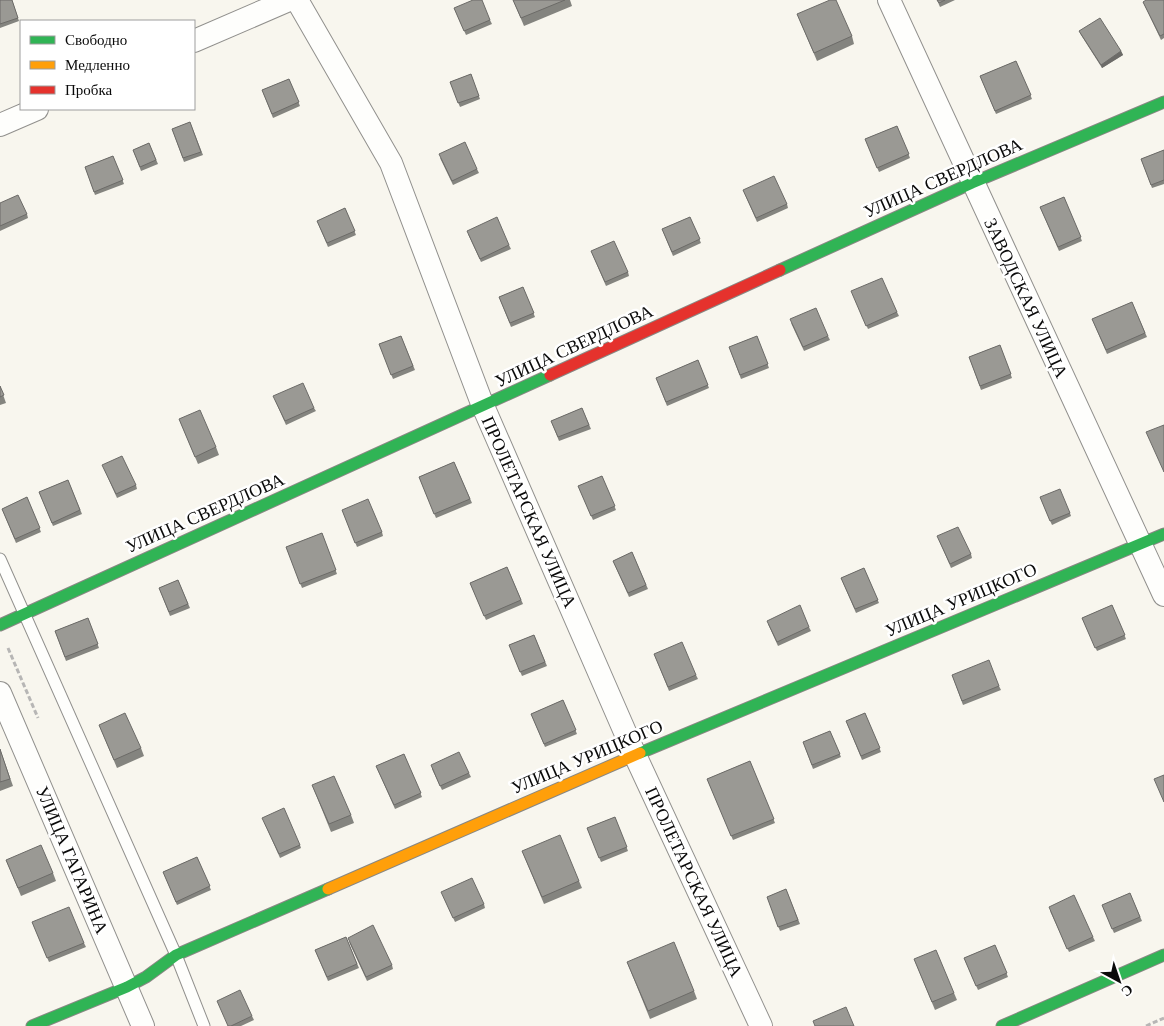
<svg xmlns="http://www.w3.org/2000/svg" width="1164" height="1026" font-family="'Times New Roman',serif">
<rect width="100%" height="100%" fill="#f8f6ee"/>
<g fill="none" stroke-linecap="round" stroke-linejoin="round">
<defs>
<path id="lane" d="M0,559l176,396 28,71"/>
<g id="street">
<path d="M297,0l94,163 92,243 152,349 126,271"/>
<path d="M889,0l275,595"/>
<path d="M194,41l95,-41"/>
<path d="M0,125l37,-16"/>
<path d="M0,693l143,333"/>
</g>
<g id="fast">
<path d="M780,270l192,-87 192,-81"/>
<path d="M0,625l550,-250"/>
<path d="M640,753l524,-219"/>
<path d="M32,1026l95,-39 19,-10 30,-22 152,-66"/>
<path d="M1002,1026l162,-71"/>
</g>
<path id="slow" d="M328,889l312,-136"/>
<path id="jam" d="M550,375l230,-105"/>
</defs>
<use href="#lane" stroke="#91908d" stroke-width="13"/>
<use href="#street" stroke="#91908d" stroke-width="24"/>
<use href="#fast" stroke="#888783" stroke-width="13"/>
<use href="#slow" stroke="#888783" stroke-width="13"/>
<use href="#jam" stroke="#888783" stroke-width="13"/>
<g stroke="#b7b6b5" stroke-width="3" stroke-dasharray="5 2.5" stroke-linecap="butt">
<path d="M8,648l30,70"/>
<path d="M1146,1026l18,-8"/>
</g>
<use href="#lane" stroke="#fefefc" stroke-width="11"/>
<use href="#street" stroke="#fefefc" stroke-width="22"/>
<use href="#fast" stroke="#30b455" stroke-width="11"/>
<use href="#slow" stroke="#ff9f0a" stroke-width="11"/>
<use href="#jam" stroke="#e5322d" stroke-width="11"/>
</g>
<g fill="#84847f">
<path d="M0,0h12l7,21 -19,7z"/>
<path d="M513,0h57l2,6 -48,20z"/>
<path d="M937,0h18l-15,7z"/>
<path d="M1164,0v38l-3,2 -18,-38z"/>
<path d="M454,8l36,12 2,4 -26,11z"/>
<path d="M797,14l55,22 2,8 -37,17z"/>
<path d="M1079,31l42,20 2,4 -21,13 -21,-33z"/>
<path d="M1016,61l16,38 -36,15 -16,-38z"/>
<path d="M471,74l9,25 -20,8 -10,-25z"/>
<path d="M289,79l11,27 -27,12 -11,-28z"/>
<path d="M190,122l13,33 -19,7 -12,-33z"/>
<path d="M897,126l13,32 -31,14 -14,-33z"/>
<path d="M149,143l9,21 -17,7 -8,-21z"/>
<path d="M1164,150v34l-12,4 -11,-29z"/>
<path d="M113,156l11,28 -29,11 -10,-28z"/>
<path d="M440,158l37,11 2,4 -26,12z"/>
<path d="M743,190l44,14 1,4 -31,14z"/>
<path d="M1064,197l18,44 -23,10 -19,-44z"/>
<path d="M0,203l27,11 1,4 -28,13z"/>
<path d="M345,208l11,27 -28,12 -11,-26z"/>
<path d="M690,217l11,26 -28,13 -11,-27z"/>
<path d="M468,234l41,11 2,4 -30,13z"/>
<path d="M591,251l37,21 1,4 -23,10z"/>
<path d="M523,287l12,30 -24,10 -12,-30z"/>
<path d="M853,295l44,17 2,4 -31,13z"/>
<path d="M1132,302l15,35 -40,17 -15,-35z"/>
<path d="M791,323l37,13 2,4 -26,11z"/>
<path d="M401,336l14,34 -22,9 -14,-35z"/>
<path d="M757,336l12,32 -28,11 -12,-32z"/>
<path d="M1000,345l12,33 -31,12 -12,-33z"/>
<path d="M698,360l11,28 -42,18 -11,-28z"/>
<path d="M0,386l6,17 -6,2z"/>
<path d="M275,400l39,8 2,3 -30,14z"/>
<path d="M582,408l9,21 -32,12 -8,-20z"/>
<path d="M179,419l37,28 3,8 -21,9z"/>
<path d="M454,462l18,41 -36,15 -17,-41z"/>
<path d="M104,469l32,16 1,4 -20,9z"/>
<path d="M602,476l14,34 -23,10 -15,-34z"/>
<path d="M68,480l14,34 -29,12 -14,-34z"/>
<path d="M27,497l14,35 -25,11 -14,-34z"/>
<path d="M1040,497l30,16 1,3 -19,9z"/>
<path d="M342,510l40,22 1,4 -26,11z"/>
<path d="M322,533l15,41 -35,14 -16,-41z"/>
<path d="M939,540l32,14 1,4 -21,10z"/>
<path d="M632,552l16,37 -19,8 -16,-36z"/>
<path d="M507,567l16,37 -37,16 -16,-37z"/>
<path d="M864,568l15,35 -23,10 -15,-35z"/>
<path d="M178,580l12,28 -20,8 -11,-28z"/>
<path d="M1112,605l14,34 -29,12 -15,-33z"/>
<path d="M88,618l11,30 -33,13 -11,-30z"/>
<path d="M768,624l41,3 2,4 -33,15z"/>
<path d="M534,635l13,31 -25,10 -13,-31z"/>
<path d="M654,654l42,21 2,4 -29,12z"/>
<path d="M952,675l47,11 2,4 -38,15z"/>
<path d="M563,700l14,34 -32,13 -14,-33z"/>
<path d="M865,713l16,39 -19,8 -16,-39z"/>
<path d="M99,725l42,23 3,8 -27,12z"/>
<path d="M830,731l11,26 -28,12 -10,-27z"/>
<path d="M0,749l13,37 -13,5z"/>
<path d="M404,754l18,43 -27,12 -19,-43z"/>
<path d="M750,761l25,62 -42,17 -26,-61z"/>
<path d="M432,769l37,4 2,4 -29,13z"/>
<path d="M312,785l39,30 3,8 -23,9z"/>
<path d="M615,817l13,34 -27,11 -14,-34z"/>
<path d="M264,822l36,23 1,3 -21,10z"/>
<path d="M522,851l57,30 3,7 -38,16z"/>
<path d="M197,857l14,33 -34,15 -14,-33z"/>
<path d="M6,860l47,13 3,8 -35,15z"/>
<path d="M786,889l14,35 -20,7 -13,-34z"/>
<path d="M1130,893l12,28 -28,12 -12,-28z"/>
<path d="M443,896l41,8 1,4 -30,14z"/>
<path d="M1050,911l43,26 2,4 -26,11z"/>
<path d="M32,922l52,21 2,4 -37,15z"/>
<path d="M346,937l13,31 -31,13 -13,-31z"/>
<path d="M349,942l43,23 1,4 -26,12z"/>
<path d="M995,945l13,32 -30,13 -14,-32z"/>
<path d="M914,959l40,34 3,7 -22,10z"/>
<path d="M627,962l67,29 3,8 -47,20z"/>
<path d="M252,1016l2,4 -13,6h-14z"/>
</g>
<path fill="#6c6b68" d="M1121,51l2,4 -21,13 -1,-3z"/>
<g fill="#9a9994" stroke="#6c6b68">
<path d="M0,0h12l6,18 -18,6z"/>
<path d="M473,0h9l8,20 -26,11 -10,-23z"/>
<path d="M513,0h52l-44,18z"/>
<path d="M830,0h6l16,36 -38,17 -17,-39z"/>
<path d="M937,0h8l-6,3z"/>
<path d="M1146,0h18v34l-4,2 -17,-34z"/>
<path d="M1100,18l21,33 -20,14 -22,-34z"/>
<path d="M1016,61l15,34 -36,16 -15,-35z"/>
<path d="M471,74l8,22 -21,7 -8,-21z"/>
<path d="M289,79l10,23 -27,12 -10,-24z"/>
<path d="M190,122l11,30 -18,6 -11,-29z"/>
<path d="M897,126l12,28 -32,14 -12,-29z"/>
<path d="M465,142l12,27 -25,12 -13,-27z"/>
<path d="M149,143l7,17 -16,7 -7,-17z"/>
<path d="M1164,150v30l-13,5 -10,-26z"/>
<path d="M113,156l10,24 -29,12 -9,-25z"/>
<path d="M774,176l13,28 -31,14 -13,-28z"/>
<path d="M18,195l9,19 -27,12v-23z"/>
<path d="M1064,197l17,40 -23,10 -18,-40z"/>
<path d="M345,208l10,23 -28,12 -10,-22z"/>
<path d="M497,217l12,28 -29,14 -13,-28z"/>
<path d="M690,217l10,22 -28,13 -10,-23z"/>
<path d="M614,241l14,31 -23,10 -14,-31z"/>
<path d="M882,278l15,34 -31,14 -15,-35z"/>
<path d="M523,287l11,26 -24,10 -11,-26z"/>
<path d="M1132,302l13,31 -39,17 -14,-31z"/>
<path d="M816,308l12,28 -25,11 -13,-28z"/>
<path d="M401,336l12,30 -22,9 -12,-31z"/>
<path d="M757,336l11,28 -28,11 -11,-28z"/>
<path d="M1000,345l11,29 -31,12 -11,-29z"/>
<path d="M698,360l10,25 -42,17 -10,-24z"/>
<path d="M303,383l11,25 -29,13 -12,-25z"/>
<path d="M0,386l4,9 -4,2z"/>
<path d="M582,408l7,17 -31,12 -7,-16z"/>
<path d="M200,410l16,37 -21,10 -16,-38z"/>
<path d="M1164,425v47l-18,-40z"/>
<path d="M122,456l14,29 -20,9 -14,-29z"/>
<path d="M454,462l16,37 -36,15 -15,-37z"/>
<path d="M602,476l13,30 -24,10 -13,-30z"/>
<path d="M68,480l12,30 -28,13 -13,-31z"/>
<path d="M1060,489l10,24 -20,8 -10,-24z"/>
<path d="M27,497l13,31 -25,11 -13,-30z"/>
<path d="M368,499l14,33 -27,11 -13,-33z"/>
<path d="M958,527l13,27 -21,10 -13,-28z"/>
<path d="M322,533l14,37 -36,14 -14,-37z"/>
<path d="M632,552l14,33 -18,8 -15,-32z"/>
<path d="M507,567l14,33 -37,16 -14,-33z"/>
<path d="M864,568l14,32 -23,9 -14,-31z"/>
<path d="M178,580l10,24 -19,8 -10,-24z"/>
<path d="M800,605l9,22 -32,15 -10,-21z"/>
<path d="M1112,605l13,30 -30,13 -13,-30z"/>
<path d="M88,618l10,26 -33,13 -10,-26z"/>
<path d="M534,635l11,27 -25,10 -11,-27z"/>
<path d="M682,642l14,33 -28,12 -14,-33z"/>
<path d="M989,660l10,26 -37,15 -10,-26z"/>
<path d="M563,700l13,30 -32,14 -13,-30z"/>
<path d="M125,713l16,35 -27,12 -15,-35z"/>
<path d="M865,713l15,35 -19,8 -15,-35z"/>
<path d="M830,731l10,23 -28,11 -9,-23z"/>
<path d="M0,749l10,30 -10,3z"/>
<path d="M459,752l10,21 -29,13 -9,-21z"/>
<path d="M404,754l17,39 -27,12 -18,-39z"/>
<path d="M750,761l24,58 -43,17 -24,-57z"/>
<path d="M1164,775v27l-10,-23z"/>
<path d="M334,776l17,39 -22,9 -17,-39z"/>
<path d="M284,808l16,37 -21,9 -17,-36z"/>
<path d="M615,817l12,30 -28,11 -12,-30z"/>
<path d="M560,835l19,46 -37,16 -20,-46z"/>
<path d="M41,845l12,28 -35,15 -12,-28z"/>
<path d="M197,857l13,29 -34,16 -13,-30z"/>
<path d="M472,878l12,26 -31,14 -12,-26z"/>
<path d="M786,889l12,31 -20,7 -11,-30z"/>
<path d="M1130,893l10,24 -28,12 -10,-24z"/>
<path d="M1074,895l19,42 -26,12 -18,-42z"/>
<path d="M69,907l15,36 -37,15 -15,-36z"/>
<path d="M373,925l19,40 -26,12 -18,-39z"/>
<path d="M346,937l11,27 -30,13 -12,-27z"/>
<path d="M674,942l20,49 -46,20 -21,-49z"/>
<path d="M995,945l12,28 -31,13 -12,-28z"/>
<path d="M936,950l18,43 -22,9 -18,-43z"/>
<path d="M240,990l12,26 -21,10h-3l-11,-25z"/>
<path d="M846,1007l8,19h-39l-2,-5z"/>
</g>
<g text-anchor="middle" stroke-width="5" stroke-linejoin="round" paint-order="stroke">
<g font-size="18" fill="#0a0a0a" stroke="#fff">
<text transform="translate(943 178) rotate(-24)" y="6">УЛИЦА СВЕРДЛОВА</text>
<text transform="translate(1026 298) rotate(65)" y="6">ЗАВОДСКАЯ УЛИЦА</text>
<text transform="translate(574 346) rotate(-25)" y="6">УЛИЦА СВЕРДЛОВА</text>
<text transform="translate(529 512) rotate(66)" y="6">ПРОЛЕТАРСКАЯ УЛИЦА</text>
<text transform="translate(205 513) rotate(-24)" y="6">УЛИЦА СВЕРДЛОВА</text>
<text transform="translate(961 600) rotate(-23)" y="6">УЛИЦА УРИЦКОГО</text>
<text transform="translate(587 757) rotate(-23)" y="6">УЛИЦА УРИЦКОГО</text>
<text transform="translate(72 860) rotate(67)" y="6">УЛИЦА ГАГАРИНА</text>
<text transform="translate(694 882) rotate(65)" y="6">ПРОЛЕТАРСКАЯ УЛИЦА</text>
</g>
</g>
<rect x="20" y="20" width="175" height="90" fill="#ffffff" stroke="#9d9d9d"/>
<rect x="30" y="36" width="25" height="8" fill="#30b455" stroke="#9d9d9d"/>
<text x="65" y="45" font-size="15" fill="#0a0a0a">Свободно</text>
<rect x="30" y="61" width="25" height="8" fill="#ff9f0a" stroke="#9d9d9d"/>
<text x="65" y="70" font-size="15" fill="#0a0a0a">Медленно</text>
<rect x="30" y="86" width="25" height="8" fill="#e5322d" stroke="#9d9d9d"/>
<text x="65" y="95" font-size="15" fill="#0a0a0a">Пробка</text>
<g transform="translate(1119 981) rotate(140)" stroke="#ffffff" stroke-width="4" paint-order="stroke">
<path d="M0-4L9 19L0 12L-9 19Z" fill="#0a0a0a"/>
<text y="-8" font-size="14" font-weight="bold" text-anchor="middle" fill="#0a0a0a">С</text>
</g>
</svg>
